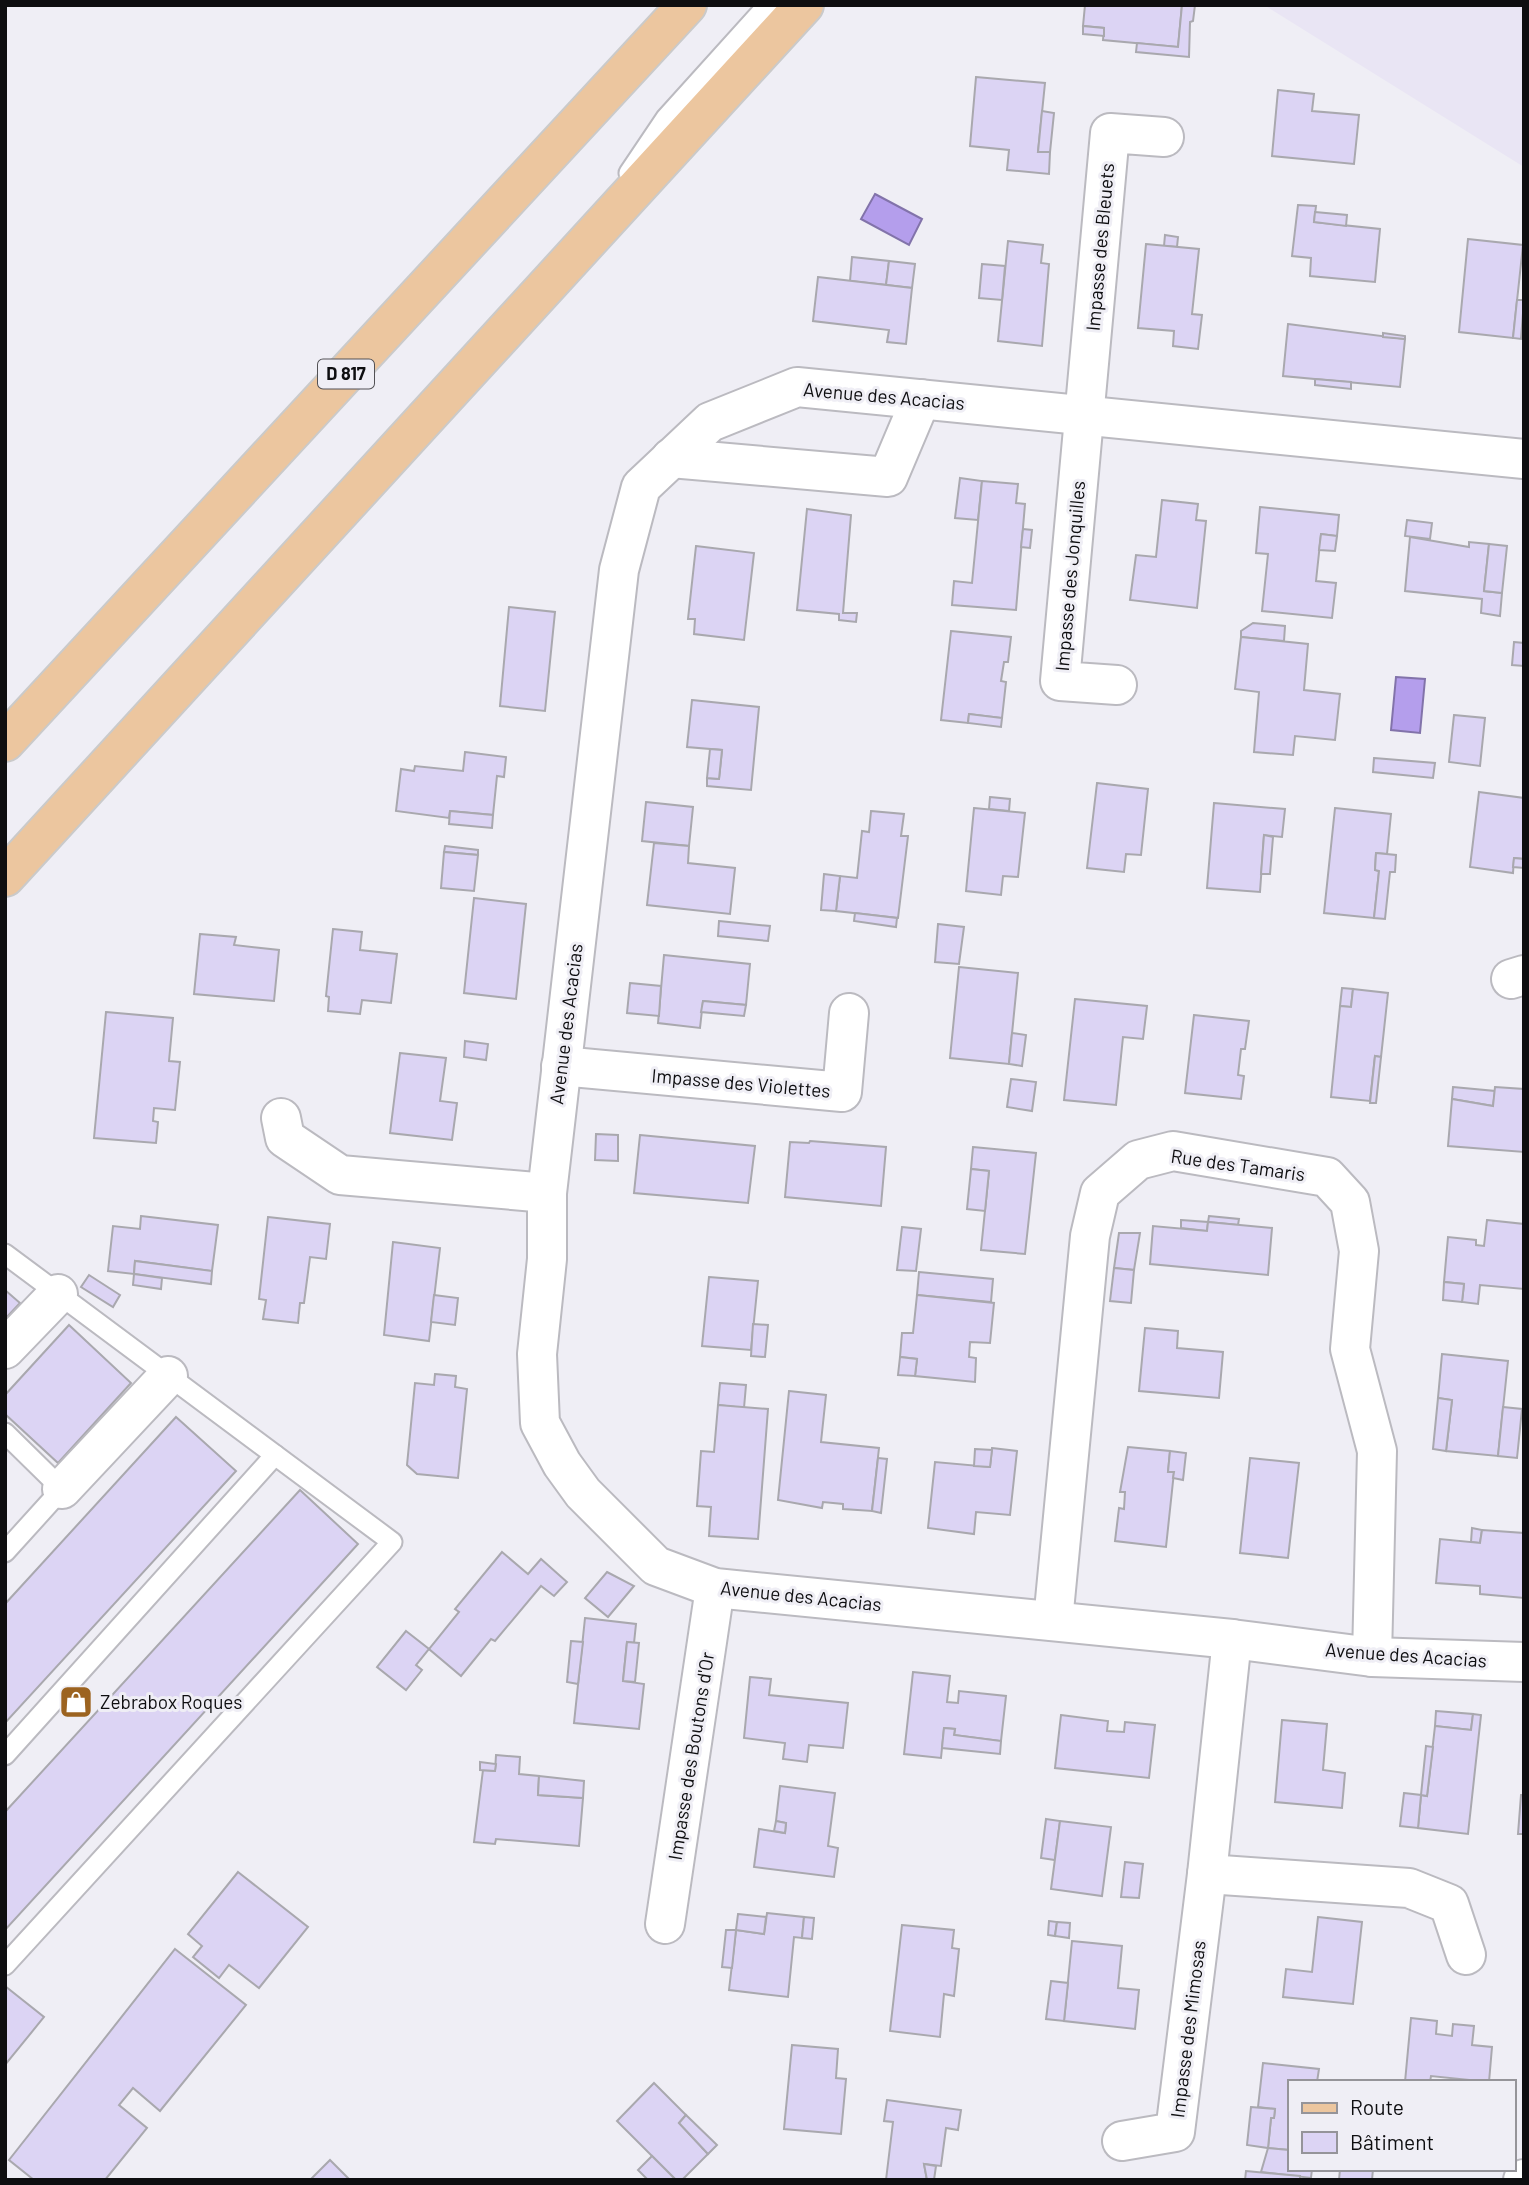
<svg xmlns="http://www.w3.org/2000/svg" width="1529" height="2185" font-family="Barlow,sans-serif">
<rect width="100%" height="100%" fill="#efeef5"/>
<path fill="#e9e5f4" d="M1264,5h260v162z"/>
<g fill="#b49eec" stroke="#8273aa" stroke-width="2">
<path d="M875,194l47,25 -13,26 -48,-26z"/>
<path d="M1396,677l29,2 -5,54 -29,-3z"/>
</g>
<g fill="#dcd4f4" stroke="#a9a8ae" stroke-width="2">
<path d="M1085,5h97l-4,42 -75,-7 1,-12 -21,-2z"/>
<path d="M1182,5h13l-2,16 -3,1 -1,35 -53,-5 1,-9 41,4z"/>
<path d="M1083,26l21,2v8l-21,-2z"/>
<path d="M976,77l69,6 -7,69h12l-1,22 -42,-4 2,-20 -39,-4z"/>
<path d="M1278,90l36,4 -2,17 47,4 -5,49 -82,-8z"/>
<path d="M1042,111l12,2 -4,39h-12z"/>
<path d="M1298,205l18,1 -2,16 66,7 -5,53 -65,-6 1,-18 -19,-2z"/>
<path d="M1315,212l32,3 -1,11 -32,-4z"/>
<path d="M1165,235l13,2 -1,10 -13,-1z"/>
<path d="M1468,239l55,6 -10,93 -54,-6z"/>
<path d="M1008,241l35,4 -2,18 8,1 -7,82 -44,-5z"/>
<path d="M1146,244l53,5 -7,65 10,1 -4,34 -25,-3 1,-15 -36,-3z"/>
<path d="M852,257l37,4 -3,24 -36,-4z"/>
<path d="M889,261l26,3 -3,24 -26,-3z"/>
<path d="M982,264l23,2 -3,34 -23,-2z"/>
<path d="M818,277l94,11 -6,56 -19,-2 2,-12 -76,-9z"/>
<path d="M1517,300h7l-3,39 -8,-1z"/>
<path d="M1288,324l117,15 -5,48 -117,-11z"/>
<path d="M1383,333l22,3v3l-22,-2z"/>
<path d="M1315,379l36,3v7l-36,-4z"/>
<path d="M960,478l22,3 -4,39 -23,-2z"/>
<path d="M982,481l36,3 -2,19 9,1 -9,106 -64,-5 2,-24 18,2z"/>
<path d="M1162,500l36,4 -2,16 10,1 -9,87 -67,-8 6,-45 20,2z"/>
<path d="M1260,507l79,8 -2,21 -16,-2 -5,47 20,2 -4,35 -70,-7 6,-57 -12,-1z"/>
<path d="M807,509l44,6 -8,98h14l-1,9 -17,-2v-6l-42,-4z"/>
<path d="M1407,520l25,3 -2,16 -25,-3z"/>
<path d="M1023,529l9,1 -2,18 -9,-1z"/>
<path d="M1321,534l16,2 -2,15 -16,-1z"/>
<path d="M1410,537l59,10v-5l20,2 -5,47 18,2 -2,23 -19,-3 1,-14 -77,-8z"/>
<path d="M1489,544l18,2 -5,47 -18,-2z"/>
<path d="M696,546l58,7 -10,87 -50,-6 1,-15h-7z"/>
<path d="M509,607l46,5 -10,99 -45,-5z"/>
<path d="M1253,623l32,3 -1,15 -43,-4v-6z"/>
<path d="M951,631l60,6 -3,25h-4l-3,19 5,1 -4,36 -33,-4 -1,9 -27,-3z"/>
<path d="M1241,637l67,7 -4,46 36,4 -5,46 -40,-4 -2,19 -39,-3 5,-60 -24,-3z"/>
<path d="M1514,642l10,1v23l-12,-1z"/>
<path d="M692,700l67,7 -8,83 -44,-4v-8l12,1 3,-29 -35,-3z"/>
<path d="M969,714l33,4 -1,9 -33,-4z"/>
<path d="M1454,715l31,3 -5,48 -31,-4z"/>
<path d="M710,749l12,1 -3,29 -12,-1z"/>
<path d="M465,752l41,5 -2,20 -7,-1 -4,39 -43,-4 -1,7 -53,-7 5,-42 13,2 1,-5 48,5z"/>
<path d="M1374,758l61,5 -2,15 -60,-6z"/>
<path d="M1097,783l51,6 -7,66 -15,-1 -2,18 -37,-4z"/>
<path d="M1479,792l45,6v61l-10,-1 -1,15 -43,-6z"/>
<path d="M990,797l20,2 -1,12 -20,-2z"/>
<path d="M646,802l47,5 -4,39 -47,-5z"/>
<path d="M1214,803l71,6 -3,28 -18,-2 -4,57 -53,-4z"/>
<path d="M974,808l51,5 -7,64 -15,-1 -2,19 -35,-4z"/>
<path d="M1335,808l56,6 -4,40 -11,-1 -1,17 4,1 -5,47 -50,-5z"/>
<path d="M450,811l43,4 -1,13 -43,-4z"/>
<path d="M871,811l33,3 -3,22h7l-10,82 -62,-7 4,-35 17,2 5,-47 7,1z"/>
<path d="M1264,835l9,2 -3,37h-9z"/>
<path d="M654,843l35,3 -1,17 47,5 -5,46 -83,-9z"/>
<path d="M445,846l33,4v5l-34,-3z"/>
<path d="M444,852l34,3 -4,36 -33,-3z"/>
<path d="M1376,853l20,2 -1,17h-5l-5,47 -11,-1 5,-47 -4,-1z"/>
<path d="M1514,858l10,1v9l-11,-1z"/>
<path d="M824,874l16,2 -4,35 -15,-1z"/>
<path d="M474,898l52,6 -10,95 -52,-6z"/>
<path d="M855,913l42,5 -1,9 -42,-6z"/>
<path d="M719,921l51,5 -2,15 -50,-5z"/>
<path d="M938,924l26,3 -5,37 -24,-2z"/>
<path d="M333,929l29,3 -2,18 37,4 -6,49 -29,-3 -2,14 -32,-3 1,-14 -3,-1z"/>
<path d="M200,934l36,3 -2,8 45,5 -5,51 -80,-7z"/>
<path d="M664,955l86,9 -4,41 -43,-4 -3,27 -42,-5z"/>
<path d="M959,967l59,6 -9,91 -59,-6z"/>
<path d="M630,983l31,3 -2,30 -32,-3z"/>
<path d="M1342,988l11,1 -2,18 -11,-1z"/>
<path d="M1353,989l35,4 -7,64 -6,-1 -5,45 -39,-4 9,-91 11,1z"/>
<path d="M1075,999l72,7 -4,33 -20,-2 -7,68 -52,-5z"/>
<path d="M703,1001l43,4 -2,11 -43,-4z"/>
<path d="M106,1012l67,6 -4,43 11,1 -5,48 -21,-2 -1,13 5,1 -2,21 -62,-5z"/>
<path d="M1194,1015l55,6 -4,28h-4l-3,26 6,1 -3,23 -56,-6z"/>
<path d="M1012,1033l14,2 -4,31 -13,-2z"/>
<path d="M465,1041l23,3 -2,16 -22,-3z"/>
<path d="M400,1053l46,5 -6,43 17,2 -5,37 -62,-7z"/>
<path d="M1375,1056l6,1 -5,46h-6z"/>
<path d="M1011,1079l25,3 -4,29 -25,-4z"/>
<path d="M1453,1087l42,4 -2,15 -41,-7z"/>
<path d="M1495,1087l29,2v63l-76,-6 4,-47 41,7z"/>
<path d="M596,1134l22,1v26l-23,-1z"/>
<path d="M640,1135l115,11 -7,57 -114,-10z"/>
<path d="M810,1141l76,6 -5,59 -96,-9 5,-55 19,1z"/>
<path d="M973,1147l63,6 -11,101 -44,-4 8,-79 -18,-2z"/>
<path d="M971,1169l18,2 -4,40 -18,-2z"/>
<path d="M141,1216l77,9 -6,46 -77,-10 -1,13 -26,-3 5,-45 27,3z"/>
<path d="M1209,1216l30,3 -1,6 -30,-3z"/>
<path d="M268,1217l62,7 -4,35 -16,-2 -6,46h-4l-2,20 -35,-4 3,-19 -7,-1z"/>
<path d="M1181,1220l27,2 -1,9 -26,-3z"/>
<path d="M1487,1220l37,4v65l-44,-4 -2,19 -16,-2 2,-18 -20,-2 4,-45 28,3v5l8,1z"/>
<path d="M1208,1222l64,6 -4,47 -118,-11 3,-38 54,5z"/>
<path d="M902,1227l19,2 -5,42 -19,-1z"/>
<path d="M1119,1233h21l-6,37 -20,-2z"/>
<path d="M393,1242l47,6 -11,93 -45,-6z"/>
<path d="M135,1261l77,10 -1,13 -77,-10z"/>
<path d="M1114,1268l20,2 -3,33 -21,-2z"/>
<path d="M919,1272l74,7 -2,23 -74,-7z"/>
<path d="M134,1274l28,4 -1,11 -28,-4z"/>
<path d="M89,1275l31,20 -7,12 -32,-20z"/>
<path d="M709,1277l49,4 -7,69 -49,-4z"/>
<path d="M1444,1282l20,2 -2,18 -19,-2z"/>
<path d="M5,1290l15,13 -15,16z"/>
<path d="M434,1295l24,3 -3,27 -24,-3z"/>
<path d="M917,1295l77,8 -4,40 -20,-1 -1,15 7,1 -1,24 -60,-6 2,-17 -17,-2 2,-24h11z"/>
<path d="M753,1324l15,1 -3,32 -14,-1z"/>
<path d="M69,1325l62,58 -73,80 -53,-49v-19z"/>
<path d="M1145,1328l33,3 -1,17 46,4 -4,46 -80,-7z"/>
<path d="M1442,1354l66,7 -10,95 -52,-5 6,-51 -14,-2z"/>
<path d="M900,1357l17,2 -2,17 -17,-1z"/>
<path d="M435,1374l21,2 -1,11 12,2 -9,89 -41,-4 -10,-9 8,-82 19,2z"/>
<path d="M720,1383l26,2 -2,23 -26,-3z"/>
<path d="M789,1391l37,4 -5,47 58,6 -7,63 -29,-2v-5l-20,-2 -1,6 -44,-8z"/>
<path d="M1438,1398l14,2 -6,51 -13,-2z"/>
<path d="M718,1405l50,4 -10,130 -49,-3 2,-29 -14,-1 4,-55 13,1z"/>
<path d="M1503,1407l19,2 -5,49 -19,-2z"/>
<path d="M176,1417l60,54 -231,252v-119z"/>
<path d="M1128,1447l42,4 -2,21h6l-8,75 -51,-6 4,-33 5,1 1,-17h-5z"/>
<path d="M992,1448l25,3 -7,64 -34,-3 -2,22 -46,-6 7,-66 55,5z"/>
<path d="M975,1449l17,1 -2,17 -16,-1z"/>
<path d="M1170,1451l16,2 -3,27 -10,-2 1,-6h-6z"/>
<path d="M878,1458l9,1 -6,54 -9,-2z"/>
<path d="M1250,1458l49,5 -11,95 -48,-5z"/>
<path d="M300,1490l58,54 -353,386v-118z"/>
<path d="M1472,1528l10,2 -2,13 -9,-1z"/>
<path d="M1482,1530l42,3v65l-44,-4v-8l-44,-3 4,-44 40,4z"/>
<path d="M502,1552l26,22 13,-15 26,23 -13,14 -13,-10 -46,55 -4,-2 -30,37 -32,-27 30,-37 -4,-3z"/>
<path d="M607,1572l27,14 -26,31 -23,-19z"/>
<path d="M585,1618l51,6 -2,19 -7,-1 -4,39 21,3 -5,45 -65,-6z"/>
<path d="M406,1631l23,18 -13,16 6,5 -16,20 -29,-23z"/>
<path d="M571,1641l12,1 -5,42 -11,-2z"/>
<path d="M627,1642l12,1 -4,39 -12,-1z"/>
<path d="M913,1672l37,4 -3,26 11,1 1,-12 47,5 -5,45 -47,-6 1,-6 -11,-1 -3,30 -37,-4z"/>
<path d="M750,1677l21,2 -2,16 79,8 -5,45 -34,-3 -2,17 -24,-3 2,-16 -41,-5z"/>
<path d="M1436,1711l37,3 -2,16 -36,-4z"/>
<path d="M1473,1714l8,1 -13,119 -50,-6 3,-33 6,1 8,-70 36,4z"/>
<path d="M1061,1715l47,6 -1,10 17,1 1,-10 30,3 -6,53 -94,-10z"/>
<path d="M1282,1720l45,4 -4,46 22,3 -3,35 -67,-6z"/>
<path d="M944,1728l11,1 -1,6 47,6 -1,13 -58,-6z"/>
<path d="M1426,1746l7,1 -6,49 -6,-1z"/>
<path d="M496,1755l24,2 -1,17 20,2 -1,19 45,3 -4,48 -83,-7 -1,5 -21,-2 9,-72 12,1z"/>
<path d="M480,1762l16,2 -1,7 -15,-1z"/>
<path d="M539,1776l45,5 -1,17 -45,-3z"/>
<path d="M780,1786l55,7 -7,53 10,2 -4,29 -80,-10 5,-38 26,4 1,-10 -10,-2z"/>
<path d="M1404,1793l17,2 -3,33 -18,-2z"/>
<path d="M1521,1795h3v39h-6z"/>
<path d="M1046,1819l14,2 -5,39 -14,-2z"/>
<path d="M776,1821l10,2 -1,10 -11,-2z"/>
<path d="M1060,1821l51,6 -9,69 -51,-7z"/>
<path d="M1125,1862l18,2 -4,34 -18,-1z"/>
<path d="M238,1872l70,55 -49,61 -30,-23 -10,13 -26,-21 9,-11 -14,-12z"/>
<path d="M767,1913l37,4 -2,21 -8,-1 -6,60 -59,-7 7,-60 28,4z"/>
<path d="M738,1914l28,3 -2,17 -28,-4z"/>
<path d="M804,1917l10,1 -2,21 -10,-1z"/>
<path d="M1318,1917l44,5 -9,82 -70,-7 3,-28 26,3z"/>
<path d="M1049,1921l8,1 -2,14 -7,-1z"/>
<path d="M1057,1922l13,1 -1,15 -14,-2z"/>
<path d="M902,1925l52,5 -2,18 7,1 -5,47 -10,-2 -4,43 -50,-6z"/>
<path d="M726,1930h10l-4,38 -10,-1z"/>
<path d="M1072,1941l50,5 -4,42 21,2 -4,39 -71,-8z"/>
<path d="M175,1949l71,56 -86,106 -27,-23 -14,17 28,23 -42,52h-71l-25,-20z"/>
<path d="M1051,1981l17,2 -4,38 -18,-2z"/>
<path d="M5,1986l39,31 -39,48z"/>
<path d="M1411,2018l26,3 -1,13 16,2 1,-12 21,2 -2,19 20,2 -3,35 -58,-6 -1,6h-25z"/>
<path d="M792,2045l46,4 -2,29 10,1 -5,55 -57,-5z"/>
<path d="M1263,2063l56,6 -2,13h-28v68l-21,-2 3,-30h3l1,-9 -17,-2z"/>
<path d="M654,2083l32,32 -7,8 29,31 -26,26h-6l-59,-59z"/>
<path d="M887,2100l74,10 -3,20 -12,-2 -5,38 -17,-2 3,16h-41l7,-58 -9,-1z"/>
<path d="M1251,2107l24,2 -1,9h-3l-3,30 -21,-3z"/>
<path d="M686,2115l31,30 -9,9 -29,-31z"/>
<path d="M1268,2148l21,2v19h23l-1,9 -50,-6z"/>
<path d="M652,2156l24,24h-28l-10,-10z"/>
<path d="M330,2160l20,20h-40z"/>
<path d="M924,2164l12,2 -2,14h-7z"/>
<path d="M1340,2169h33l-1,11h-33z"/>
<path d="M1246,2171l54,5v4h-55z"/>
</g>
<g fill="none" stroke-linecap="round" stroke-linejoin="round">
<defs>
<g id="lane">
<path d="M629,173l37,-55 102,-113"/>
<path d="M5,1254l387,288 -387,423"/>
<path d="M5,1433l57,56 -57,63"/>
<path d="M5,1755l270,-300"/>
</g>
<g id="street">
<path d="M671,458l217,19 33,-78"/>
<path d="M1524,459l-727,-72 -87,35 -69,65 -22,83 -72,623v66l-10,95 3,69 22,41 21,29 73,73 59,22 517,51 140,18 152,5"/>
<path d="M1117,685l-57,-4 50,-548 54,4"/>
<path d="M1511,979l13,-4"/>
<path d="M561,1066l281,26 7,-79"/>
<path d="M281,1118l4,20 55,37 207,18"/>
<path d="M5,1349l53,-55"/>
<path d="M62,1489l106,-113"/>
<path d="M1053,1621l37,-385 10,-43 38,-33 35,-9 154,26 23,25 9,49 -9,98 27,102 -5,206"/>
<path d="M1207,1874l202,14 40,16 17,51"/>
<path d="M665,1924l50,-336"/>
<path d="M1122,2141l53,-9 32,-258 25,-235"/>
<path d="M1523,2180l1,-1"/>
</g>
<g id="primary">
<path d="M5,742l682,-737"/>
<path d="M5,877l799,-872"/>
</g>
</defs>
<use href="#lane" stroke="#bbbac0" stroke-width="23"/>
<use href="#street" stroke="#bbbac0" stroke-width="42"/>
<use href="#primary" stroke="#cacaca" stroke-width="42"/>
<use href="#lane" stroke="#fff" stroke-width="19"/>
<use href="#street" stroke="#fff" stroke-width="38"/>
<use href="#primary" stroke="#ecc69f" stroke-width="38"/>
</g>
<defs>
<symbol id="shop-square" viewBox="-11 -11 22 22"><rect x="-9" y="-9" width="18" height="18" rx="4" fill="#9c6320" stroke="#efeef5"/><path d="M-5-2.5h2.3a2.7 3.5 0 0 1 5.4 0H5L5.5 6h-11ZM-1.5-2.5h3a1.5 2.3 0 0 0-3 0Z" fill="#fff"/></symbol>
</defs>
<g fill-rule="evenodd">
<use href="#shop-square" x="57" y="1683" width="38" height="38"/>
</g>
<g text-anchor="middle" stroke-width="6" stroke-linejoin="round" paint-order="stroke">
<rect fill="#efeef5" stroke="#525155" stroke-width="2" x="318" y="359.5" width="56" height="29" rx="5"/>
<g font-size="18" font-weight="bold" fill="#0e0e10">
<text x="346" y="380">D 817</text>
</g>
<g font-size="19" fill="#0e0e10" stroke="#efeef5">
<text transform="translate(1100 247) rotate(-85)" y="7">Impasse des Bleuets</text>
<text transform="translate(884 396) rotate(5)" y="7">Avenue des Acacias</text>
<text transform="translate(1070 576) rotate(-85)" y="7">Impasse des Jonquilles</text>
<text transform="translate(566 1024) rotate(-83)" y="7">Avenue des Acacias</text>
<text transform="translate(741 1083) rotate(5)" y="7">Impasse des Violettes</text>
<text transform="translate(1238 1165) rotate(8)" y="7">Rue des Tamaris</text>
<text transform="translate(801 1596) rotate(6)" y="7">Avenue des Acacias</text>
<text transform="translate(1406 1655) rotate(4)" y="7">Avenue des Acacias</text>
<text transform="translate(691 1756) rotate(-81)" y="7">Impasse des Boutons d'Or</text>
<text transform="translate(1188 2029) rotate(-83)" y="7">Impasse des Mimosas</text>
</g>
<g font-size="19" fill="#0e0e10" stroke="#efeef5" text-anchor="start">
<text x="100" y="1709">Zebrabox Roques</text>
</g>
</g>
<rect width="1529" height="2185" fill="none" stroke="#0e0e10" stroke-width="14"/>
<rect x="1288" y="2080" width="228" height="91" fill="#efeef5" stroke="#959499" stroke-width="2"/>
<rect x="1302" y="2103" width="35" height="10" fill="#ecc69f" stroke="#959499" stroke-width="2"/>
<text x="1350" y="2115" font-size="21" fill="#0e0e10">Route</text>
<rect x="1302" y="2132" width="35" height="21" fill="#dcd4f4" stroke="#959499" stroke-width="2"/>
<text x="1350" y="2150" font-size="21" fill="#0e0e10">Bâtiment</text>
</svg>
